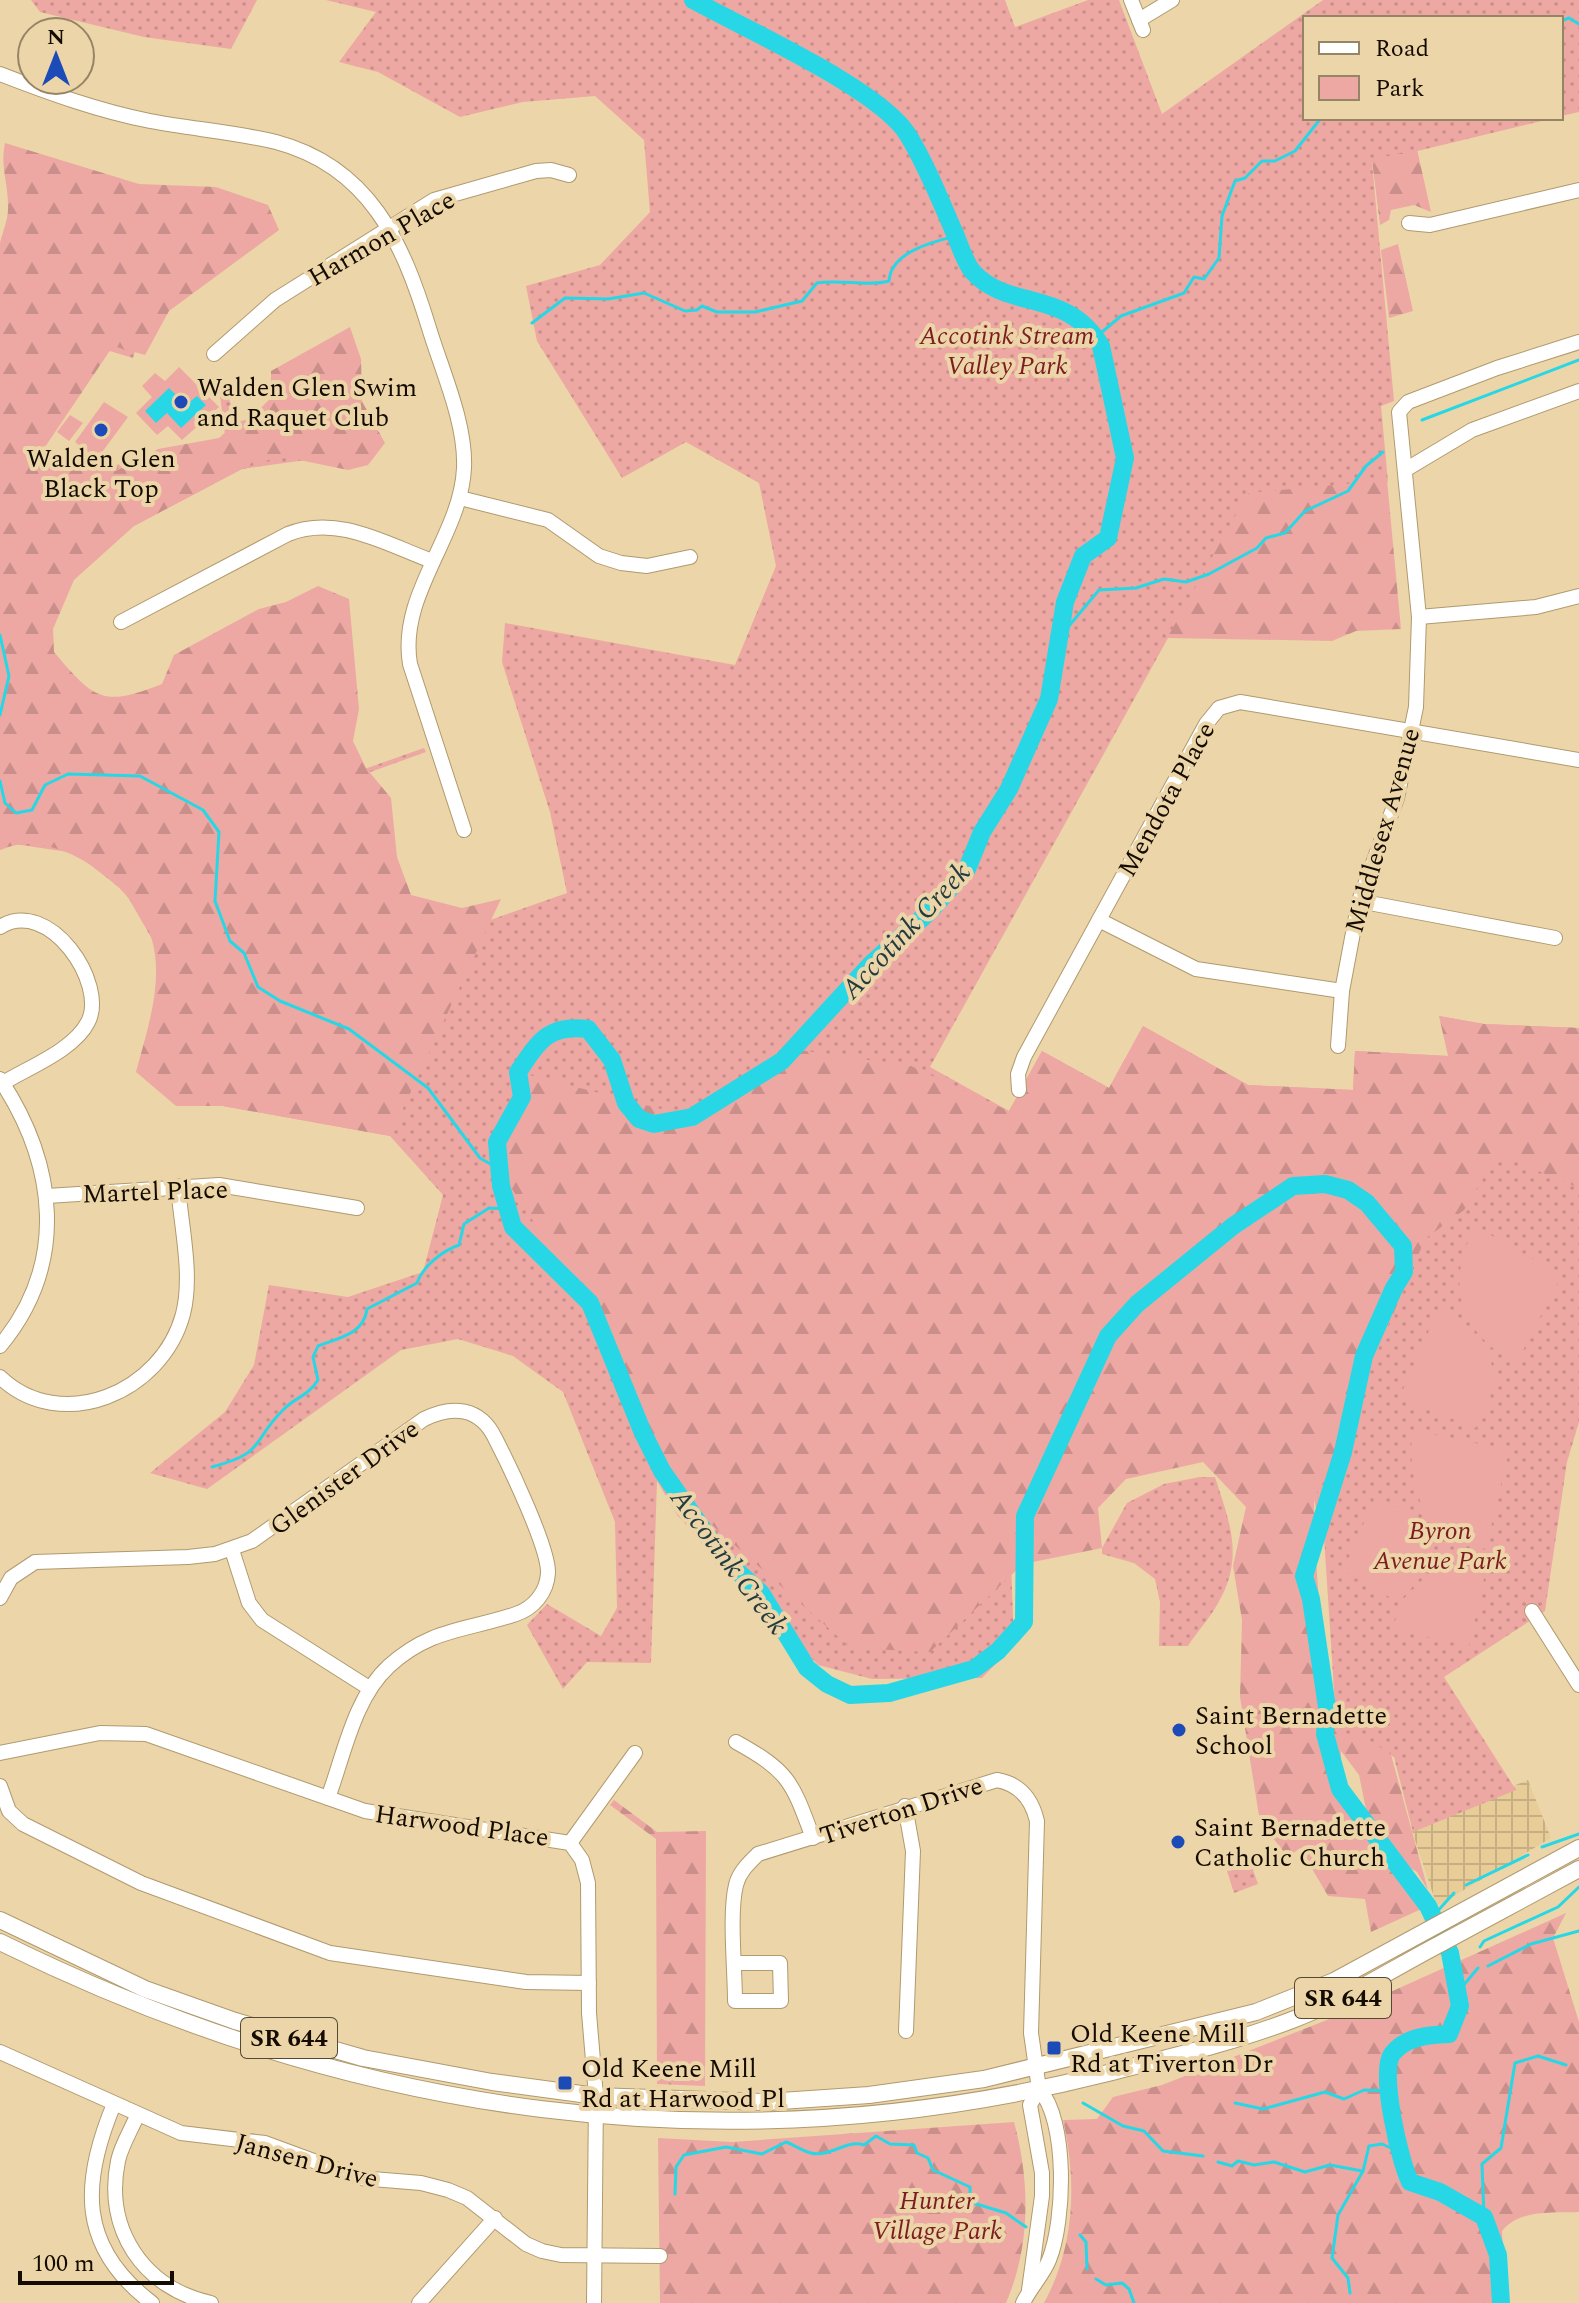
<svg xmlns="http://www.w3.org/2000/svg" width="1579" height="2303" font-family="Spectral,serif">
<defs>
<pattern id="industrial-grid" width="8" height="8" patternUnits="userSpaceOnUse" patternTransform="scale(2)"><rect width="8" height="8" fill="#e8cd99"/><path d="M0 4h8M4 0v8" fill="none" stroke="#c6af82"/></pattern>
<pattern id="green-dots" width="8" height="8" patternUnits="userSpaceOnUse" patternTransform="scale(2)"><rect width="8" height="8" fill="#eda8a3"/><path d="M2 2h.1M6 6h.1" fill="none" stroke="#ca8f8b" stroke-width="1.8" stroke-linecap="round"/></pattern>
<pattern id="forest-firs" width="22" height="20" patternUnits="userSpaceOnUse" patternTransform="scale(2)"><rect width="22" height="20" fill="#eda8a3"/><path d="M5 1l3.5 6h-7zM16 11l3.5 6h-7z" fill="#ca8f8b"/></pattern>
</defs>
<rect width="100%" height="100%" fill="#ecd5a8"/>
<path fill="url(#industrial-grid)" d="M1528,1780l23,58 -114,68 -26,-78z"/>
<g fill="url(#green-dots)">
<path d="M31,0h226l-26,49 -87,-12 -104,-25z"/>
<path d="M326,0h679l10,27 73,-27h31l43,114 161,-114h256v112l-18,4v-98h-256v100h249l-182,44 22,239 -13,5 7,76 -140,12 -318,573 79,44 33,-60 67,37 34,-62 105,59 105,5 2,-39 94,5 1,-13 -11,-27 45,8 95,4v394l-12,40 -22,149 -101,66 72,113 -103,42 -19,-75 -57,-22 -13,-198 -10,-37 47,-196 -350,258 3,83 -32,33 -110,1 -54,-14 -141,-150 -20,-34 -6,182 -64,-1 -24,27 -36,-64 20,-21 54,32 16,-28 -2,-86 -52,-130 -50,-36 -55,-17 -57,11 -194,139 -57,-16 75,-61 29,-47 15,-80 79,12 75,-25 20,-77 -53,-59 -167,-30h-47l10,-87 -34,-80 -27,-47 -50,-39 -61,-9 -14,6v-596l160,12 -27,92 -30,-9 -85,128 209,-26 -9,-72 4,-1 23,68 132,4 -135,19 -207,109 -6,76 68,70 242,54 85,-30 2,4 -86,31 47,143 92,-2 88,-31 -17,-81 -48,-150 3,-39 230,42 41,-99 -17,-83 -73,-41 -64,36 -85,-137 -11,-55 74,-21 50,-53 -6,-72 -49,-44 -72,6 -63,15 -82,-45 -39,-10 37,-50z"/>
<path d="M1200,1477h15c15,47 30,81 2,128 -8,14 -20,27 -29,41h-29l1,-44 -5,-23 -21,-16 -32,-9v-6l25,-45 37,-19z"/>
<path d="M1252,1867l6,17 -24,9 -7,-22z"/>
</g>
<g fill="url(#forest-firs)" fill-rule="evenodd">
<path d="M5,143l134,41 77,3 52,18 11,25 -110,81 -24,44 -32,-9 -70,104 19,18 54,3 42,-22 61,-11 18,-16 12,-3 22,-21v-27l79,-44 11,32 1,42 23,42 -17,22 -20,5 -68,-14 -38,13 -108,57 -60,54 -21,49 1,23c40,47 48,56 108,32l12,-29 85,-46 27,-7 32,-16 31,13 10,110 -6,32 13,27 25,30 6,59 14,38 51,13 39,-9 -111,237 -167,-30h-47l-40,-34c11,-42 28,-89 16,-132 -14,-54 -98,-116 -152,-90v-607c3,-12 9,-26 8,-38 0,-23 -8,-38 -3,-62z"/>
<path d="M1417,149l14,63 -17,-7 -23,5 -2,10 -9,5 -8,-65z"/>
<path d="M1398,244l15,67 -24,7 -8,-68z"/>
<path d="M1387,480l14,149 -45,2 -24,10 -165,-3 81,-145z"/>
<path d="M1439,1016l45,8 95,4v160l-81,-34 -34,56 -39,29 -111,261c1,76 8,158 27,232l49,19 38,139 -11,-18 -20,-12 31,46 -57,26 -6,-33 -37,-3 -28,-48 -12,9 -28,-35 -20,-125 2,-77 -9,-54 13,-59 -43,-45 -77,17 -28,29 4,40 -79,16 -93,88 -79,-4 -175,-155 -97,-202 -80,-122 19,-97 174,45 100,-68 119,17 98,45 33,-60 67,37 34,-62 105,59 105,5 2,-39 93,5zM1341,1751l18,24 12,59 -31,-45z"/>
<path d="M614,1800l43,32 49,-1 -1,255 -48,-2 -1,-245 -46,-34z"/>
<path d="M1566,1913l-13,25 26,84v190c-25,1 -60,-3 -77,19l3,72h-461c31,-57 33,-121 19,-183l34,-1 16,-22 49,-12 175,-69z"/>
<path d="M1014,2122c16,59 17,123 -8,181h-346l-2,-165 74,4z"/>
</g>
<g fill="#eda8a3">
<path d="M179,367l40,40 -37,33 -14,-14 -11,9 -21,-22 16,-16 -10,-11 13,-13 10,8z"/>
<path d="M104,402l24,15 -31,42 -22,-17z"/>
<path d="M70,415l13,8 -14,18 -12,-9z"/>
<path d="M1475,1226l83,47 2,6 -44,85c-58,-33 -71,-79 -41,-138z"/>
<path d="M1438,1310c25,15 57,38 56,71 0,14 -13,33 -18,47l-73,-28 -2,-6z"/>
<path d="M1412,1430l97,20 -23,99c-65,-6 -78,-65 -74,-119z"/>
<path d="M1375,1497c26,8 61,30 53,63 -3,16 -19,31 -30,42l-55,-31z"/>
<path d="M1447,1566l39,4 -17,76 -77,-17c9,-28 26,-53 55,-63z"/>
</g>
<path fill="#28d7e5" d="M169,388l17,17 11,-9 9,9 -25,23 -14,-15 -11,10 -11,-12z"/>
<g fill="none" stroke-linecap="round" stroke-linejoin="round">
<g stroke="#28d7e5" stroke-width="3">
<path d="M1561,21l8,-3 10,6"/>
<path d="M532,323l33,-25 43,1 36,-6 41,18 12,-1 5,-4 15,6h38l47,-11 15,-18c24,-4 50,4 72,-2 2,-29 43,-39 67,-45"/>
<path d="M1096,337l25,-21 63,-23 10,-16 10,2 15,-21 3,-42 13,-35 10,-3 17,-17h13l20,-10 26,-33"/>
<path d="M1422,420l157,-60"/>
<path d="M0,635l9,41 -9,39"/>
<path d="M1058,639l41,-49 37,-2 28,-9 22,3 23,-8 48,-26 9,-10 19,-5 20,-22 43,-20 18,-25 17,-14"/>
<path d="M0,781l5,22 11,10 16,-3 13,-25 23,-11 72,2 63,34 16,22 -4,69 15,40 14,12 14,34 22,14 69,28 79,59 52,70 19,11"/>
<path d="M212,1467c56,-15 38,-25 72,-58 12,-12 24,-13 34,-29l-5,-23 5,-11c21,-8 46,-12 49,-37l50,-26c6,-17 25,-32 42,-38l5,-21 25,-16 19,1"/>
<path d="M1542,1847l37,-13"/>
<path d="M1466,1885l62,-30"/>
<path d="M1433,1916l21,-23"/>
<path d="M1480,1947l4,-6 74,-34 21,-20"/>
<path d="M1488,1966l43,-22 48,-13"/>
<path d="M1457,1993l21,-25"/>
<path d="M1083,2103l40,23 21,5 19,20 40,5"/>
<path d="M1235,2103l28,6 62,-17 19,7 20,-9 25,1"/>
<path d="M1218,2162l14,4 6,-5 16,4 20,-3 31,10 25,-7 32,6"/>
<path d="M675,2194l1,-27 8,-12 42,-8 36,7 24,-12c8,3 17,9 25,11 19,5 35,-14 53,-8l12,-9 14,8 24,1 3,8 11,5 5,12 37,17v15l36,11 20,14"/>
<path d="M1484,2217l-2,-53 19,-16 14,-85 23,-7 28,9"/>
<path d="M1080,2235l6,7 1,27"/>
<path d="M1096,2279l10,6 16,-2 7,6 5,14"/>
<path d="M1350,2293l-2,-15 -16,-20 6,-43 25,-44 6,-25 13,-2 18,8"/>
</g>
<path stroke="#28d7e5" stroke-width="18" d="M693,0c52,29 187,89 215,135 19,31 32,65 47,99 5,12 10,29 18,38 35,39 94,16 128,74l24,112 -17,80 -25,18 -18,46 -16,97 -40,90 -27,43 -15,37 -37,42 -60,54 -88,96 -90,56 -38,7 -15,-5 -13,-16 -14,-43 -24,-31c-40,-5 -49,12 -70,43l4,25 -25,45 4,44 12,41 77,76 53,130 19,38 61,87 38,35 46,75 20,16 23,11 39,-2 85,-24 24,-18 26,-29 1,-106 83,-180 29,-32 96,-78 60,-40 32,-2 23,6 19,13 36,43 1,26 -10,16 -30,68 -21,96 -39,124 7,23 16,108 -2,27 15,55 88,117 22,47 10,53 -11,28c-20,1 -43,2 -57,20 -13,18 8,108 18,128l30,10 44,25 14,38 3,48"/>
<defs>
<g id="minor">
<path d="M1131,0l12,30"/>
<path d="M1139,20l33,-20"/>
<path d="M0,74c49,19 99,37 150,47 42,8 85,11 126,21 94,25 127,101 153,186 13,43 37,95 35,140 -3,68 -66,126 -54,196l54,166"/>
<path d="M1409,223l21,2 149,-35"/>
<path d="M214,354l61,-54 159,-100 102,-29 15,-1 18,5"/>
<path d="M1405,470l67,-40 107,-39"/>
<path d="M460,498l88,22 51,36 22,7 26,3 43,-9"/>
<path d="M1419,617l117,-10 43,-11"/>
<path d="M121,622l167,-88c49,-20 98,10 144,27"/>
<path d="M1359,901l196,37"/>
<path d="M1099,920l97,49 146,22"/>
<path d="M0,927c49,-31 108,57 88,95 -14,28 -59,45 -85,61"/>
<path d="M1338,1046l4,-55 17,-90 38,-103 19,-91 3,-90 -20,-205 9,-10 89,-34 82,-26"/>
<path d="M0,1079c56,85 69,184 0,267"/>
<path d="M1019,1090l-1,-16 6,-17 182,-333 13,-16 21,-6 339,58"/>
<path d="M47,1196l172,-11 138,23"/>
<path d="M0,1377c61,58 162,16 183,-63 10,-39 -2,-88 -5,-128"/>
<path d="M232,1550l17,53 13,17 107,68"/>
<path d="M0,1598l11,-20 24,-16 153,-5 27,-3 37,-13 172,-122c28,-14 56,-12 71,19 13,25 54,110 53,135 -1,19 -14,35 -32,41 -50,17 -85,14 -127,52 -35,32 -45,89 -61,132"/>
<path d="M1532,1611l47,74"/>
<path d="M736,1742c54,30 56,40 77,96"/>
<path d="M0,1753l100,-20 46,1 219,77 205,32 12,17 6,23 1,130 7,83 -2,207"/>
<path d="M0,1786l9,25 14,13 118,59 189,70 196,29 63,1"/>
<path d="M905,1806l8,45 -7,180"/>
<path d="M570,1843l65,-90"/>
<path d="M734,1963h46l1,38h-46c0,-31 -6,-88 1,-116 3,-13 13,-22 22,-31l239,-74c23,4 35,20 40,41l-6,212 8,56 -9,16 12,68v23l-13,94"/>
<path d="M0,2052l181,81 84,10 95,35 61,5 27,7 19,8 59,46 16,7 19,4 99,1"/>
<path d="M114,2104c-33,79 -36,143 38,199"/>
<path d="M137,2116c-6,14 -16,30 -19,45 -14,68 25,127 93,142"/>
<path d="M419,2303l76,-85"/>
<path d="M1023,2303c7,-15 20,-28 26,-43 16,-39 19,-140 -10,-171"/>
</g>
<g id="major">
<path d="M0,1920l145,69 90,32 128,37 129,24 104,14 170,6 103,-7 115,-16 272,-67 78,-31 245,-133"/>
<path d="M0,1942c352,174 724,228 1108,131 62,-16 124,-30 184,-53 47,-18 89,-44 133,-68 51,-28 103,-55 154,-83"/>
</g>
</defs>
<use href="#minor" stroke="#b09a6e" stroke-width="16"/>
<use href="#major" stroke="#b09a6e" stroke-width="18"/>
<use href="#minor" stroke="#fff" stroke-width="14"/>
<use href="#major" stroke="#fff" stroke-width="16"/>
</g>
<g fill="#1c4ab7" stroke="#ecd5a8" stroke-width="3">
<circle cx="181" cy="402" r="8"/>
<circle cx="101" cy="430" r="8"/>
<circle cx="1179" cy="1730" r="8"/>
<circle cx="1178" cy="1842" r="8"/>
<rect x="1046" y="2040" width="16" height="16" rx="4"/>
<rect x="557" y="2075" width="16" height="16" rx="4"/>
</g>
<g text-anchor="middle" stroke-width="8" stroke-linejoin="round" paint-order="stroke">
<g fill="#ecd5a8" stroke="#554832" stroke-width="2">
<rect x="1295" y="1978" width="96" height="40" rx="6"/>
<rect x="241" y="2018" width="96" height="40" rx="6"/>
</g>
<g font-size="24" font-weight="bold" fill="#140c00">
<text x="1343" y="2006">SR 644</text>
<text x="289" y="2046">SR 644</text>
</g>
<g font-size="26" fill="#140c00" stroke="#ecd5a8">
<text transform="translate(381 238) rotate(-30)" y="9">Harmon Place</text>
<text transform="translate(1166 799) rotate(-61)" y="9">Mendota Place</text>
<text transform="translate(1382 830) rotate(-74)" y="9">Middlesex Avenue</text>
<text transform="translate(155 1191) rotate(-2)" y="9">Martel Place</text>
<text transform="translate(344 1477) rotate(-36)" y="9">Glenister Drive</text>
<text transform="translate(901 1810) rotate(-18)" y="9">Tiverton Drive</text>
<text transform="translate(462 1825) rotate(8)" y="9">Harwood Place</text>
<text transform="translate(307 2160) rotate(15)" y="9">Jansen Drive</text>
</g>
<g font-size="26" font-style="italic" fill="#7c1d21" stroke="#ecd5a8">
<text x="1007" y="344">Accotink Stream<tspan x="1007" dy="30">Valley Park</tspan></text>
<text x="1440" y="1539">Byron<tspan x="1440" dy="30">Avenue Park</tspan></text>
<text x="937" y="2209">Hunter<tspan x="937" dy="30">Village Park</tspan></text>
</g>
<g font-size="26" fill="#140c00" stroke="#ecd5a8" text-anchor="start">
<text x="197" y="396">Walden Glen Swim<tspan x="197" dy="30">and Raquet Club</tspan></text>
<text x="101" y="467" text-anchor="middle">Walden Glen<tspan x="101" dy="30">Black Top</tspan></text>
<text x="1195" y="1724">Saint Bernadette<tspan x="1195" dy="30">School</tspan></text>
<text x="1194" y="1836">Saint Bernadette<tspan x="1194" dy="30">Catholic Church</tspan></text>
<text x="1070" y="2042">Old Keene Mill<tspan x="1070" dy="30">Rd at Tiverton Dr</tspan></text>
<text x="581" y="2077">Old Keene Mill<tspan x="581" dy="30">Rd at Harwood Pl</tspan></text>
</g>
<g font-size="28" font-style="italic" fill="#223c3f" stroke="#ecd5a8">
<text transform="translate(905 930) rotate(-47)" y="10">Accotink Creek</text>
<text transform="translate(730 1561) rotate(53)" y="10">Accotink Creek</text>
</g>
</g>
<rect x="1303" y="16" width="260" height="104" fill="#ecd5a8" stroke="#968565" stroke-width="2"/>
<rect x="1319" y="42" width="40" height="12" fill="#ffffff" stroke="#968565" stroke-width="2"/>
<text x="1375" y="56" font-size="24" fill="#140c00">Road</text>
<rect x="1319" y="76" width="40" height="24" fill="#eda8a3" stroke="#968565" stroke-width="2"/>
<text x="1375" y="96" font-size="24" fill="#140c00">Park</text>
<g transform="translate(56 56)"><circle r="38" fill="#ecd5a8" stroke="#968565" stroke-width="2"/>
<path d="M0-6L14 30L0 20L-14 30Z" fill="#1c4ab7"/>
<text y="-12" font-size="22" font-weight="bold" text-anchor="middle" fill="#140c00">N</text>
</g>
<path d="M20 2271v12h152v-12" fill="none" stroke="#140c00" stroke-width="4"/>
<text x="32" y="2271" font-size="24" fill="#140c00" stroke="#ecd5a8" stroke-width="6" paint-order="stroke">100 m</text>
</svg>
